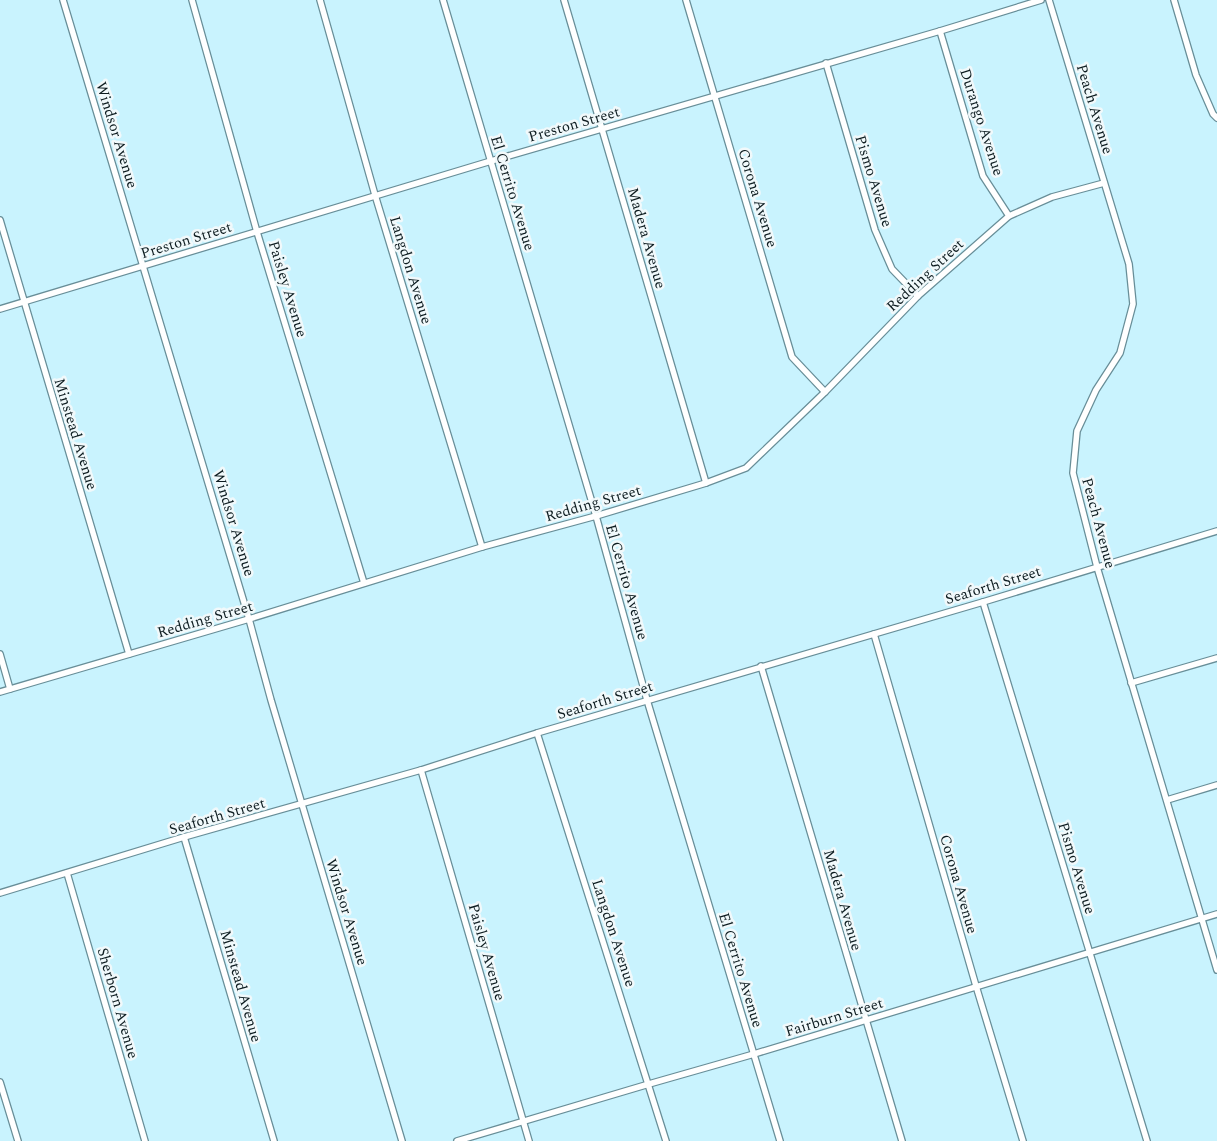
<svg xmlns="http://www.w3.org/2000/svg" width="1217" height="1141" font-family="Spectral,serif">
<rect width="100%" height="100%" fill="#c9f3fe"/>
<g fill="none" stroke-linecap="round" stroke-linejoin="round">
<defs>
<g id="street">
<path d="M63,0l186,619 22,81 131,441"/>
<path d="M192,0l65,232 107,351"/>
<path d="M320,0l55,195 107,352"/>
<path d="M443,0l153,516 51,184 133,441"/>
<path d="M564,0l142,483"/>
<path d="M686,0l106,357 33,35"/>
<path d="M1049,0l80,264 4,40 -13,49 -24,37 -19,41 -4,42 24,94 120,403"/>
<path d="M1174,0l22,75 17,39 4,4"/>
<path d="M940,31l43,145 26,40"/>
<path d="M826,63l49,167 17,39 26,27"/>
<path d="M0,220l129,434"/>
<path d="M0,309l491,-148 449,-130 101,-31"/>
<path d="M983,602l164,539"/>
<path d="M874,634l102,352 47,155"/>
<path d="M0,654l10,35"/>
<path d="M761,666l141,475"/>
<path d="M1131,683l86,-25"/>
<path d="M0,692l249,-73 233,-72 114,-31 110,-33 40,-15 79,-76 93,-96 91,-80 43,-19 52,-14"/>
<path d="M537,733l129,408"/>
<path d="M421,770l108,371"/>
<path d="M1167,800l50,-15"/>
<path d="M184,837l90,304"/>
<path d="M67,873l78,268"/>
<path d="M0,893l184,-56 237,-67 116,-37 446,-131 234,-71"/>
<path d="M0,1082l18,59"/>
<path d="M457,1141l192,-57 105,-30 463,-140"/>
</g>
</defs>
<use href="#street" stroke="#688e98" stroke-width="8"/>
<use href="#street" stroke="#fff" stroke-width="5.5"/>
</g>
<g text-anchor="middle" stroke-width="5" stroke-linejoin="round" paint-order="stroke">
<g font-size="15" fill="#0d1c20" stroke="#f1f9fb">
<text transform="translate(1095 109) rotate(73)" y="5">Peach Avenue</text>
<text transform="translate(982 122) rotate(72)" y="5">Durango Avenue</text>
<text transform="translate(574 124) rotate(-16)" y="5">Preston Street</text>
<text transform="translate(117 135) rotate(73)" y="5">Windsor Avenue</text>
<text transform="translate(874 181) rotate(73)" y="5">Pismo Avenue</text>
<text transform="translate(513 193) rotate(73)" y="5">El Cerrito Avenue</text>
<text transform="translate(758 198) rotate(73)" y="5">Corona Avenue</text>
<text transform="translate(647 238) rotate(74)" y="5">Madera Avenue</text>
<text transform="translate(186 240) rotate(-17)" y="5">Preston Street</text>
<text transform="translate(411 270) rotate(73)" y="5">Langdon Avenue</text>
<text transform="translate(925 275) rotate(-43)" y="5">Redding Street</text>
<text transform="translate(288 289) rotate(73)" y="5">Paisley Avenue</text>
<text transform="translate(76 434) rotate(73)" y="5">Minstead Avenue</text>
<text transform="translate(593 503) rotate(-16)" y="5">Redding Street</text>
<text transform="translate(234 523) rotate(73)" y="5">Windsor Avenue</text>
<text transform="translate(1099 523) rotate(75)" y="5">Peach Avenue</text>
<text transform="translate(627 582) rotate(74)" y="5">El Cerrito Avenue</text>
<text transform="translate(993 585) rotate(-17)" y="5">Seaforth Street</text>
<text transform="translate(205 619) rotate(-16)" y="5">Redding Street</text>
<text transform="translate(605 700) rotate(-17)" y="5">Seaforth Street</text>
<text transform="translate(217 816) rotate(-16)" y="5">Seaforth Street</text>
<text transform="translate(1077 868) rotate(73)" y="5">Pismo Avenue</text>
<text transform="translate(959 884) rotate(74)" y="5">Corona Avenue</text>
<text transform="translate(843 900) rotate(74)" y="5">Madera Avenue</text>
<text transform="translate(347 912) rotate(73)" y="5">Windsor Avenue</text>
<text transform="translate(614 933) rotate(72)" y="5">Langdon Avenue</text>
<text transform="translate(487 952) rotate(74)" y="5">Paisley Avenue</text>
<text transform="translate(741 970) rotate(73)" y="5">El Cerrito Avenue</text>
<text transform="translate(241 986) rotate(74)" y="5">Minstead Avenue</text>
<text transform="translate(118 1003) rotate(74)" y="5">Sherborn Avenue</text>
<text transform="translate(834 1017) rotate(-17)" y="5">Fairburn Street</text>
</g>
</g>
</svg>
